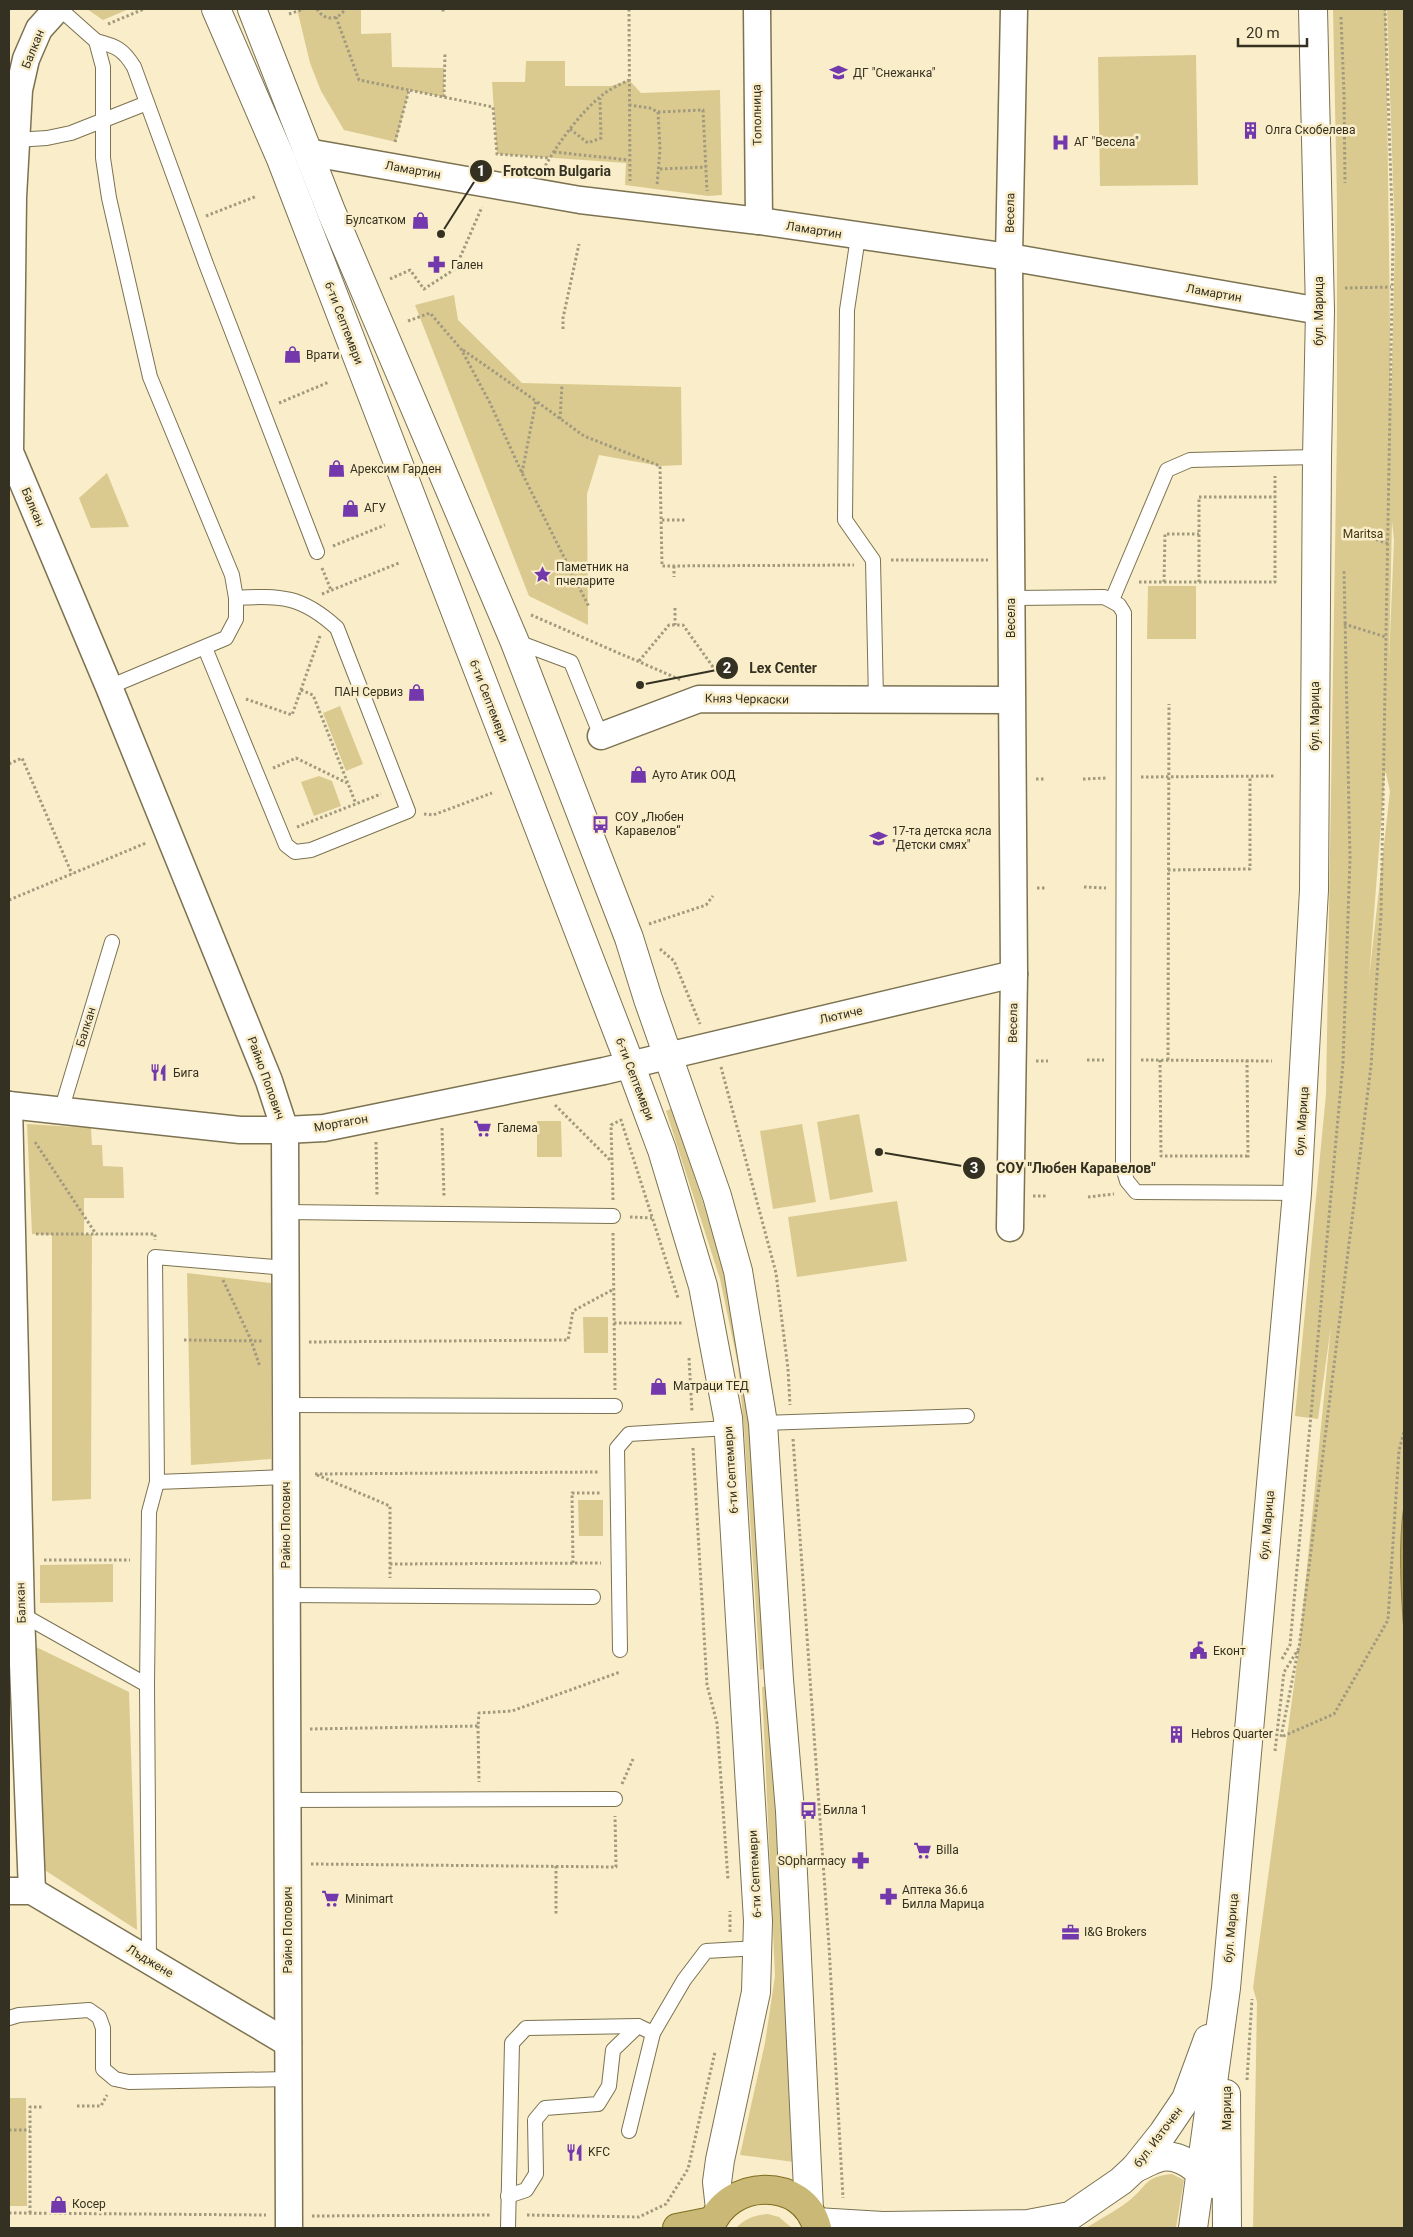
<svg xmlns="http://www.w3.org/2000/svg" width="1413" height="2237" font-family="Roboto,sans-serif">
<rect width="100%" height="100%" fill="#f9eec9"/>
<g fill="#dbca90" fill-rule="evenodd">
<path d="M87,9h42l-26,11z"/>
<path d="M297,9h77l-13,1v24l30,-1 1,34 52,1v29l-35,-7 -13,52 -52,-12 -23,-39 -11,-28z"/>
<path d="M1333,9h53l5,402 4,-173 -8,-229h17v1496c-6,41 -3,86 0,128v595h-151l4,-226 -4,-14 46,-340 32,-322 -13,93 -23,-3 31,-322 11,-664v-227zM1392,521l2,19 -5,121zM1386,773l4,18 -21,187 16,-205z"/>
<path d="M1196,55l2,130 -98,1 -2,-129z"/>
<path d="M526,61h39v25h46l18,-6 12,13 79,-3 2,105 -14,1 -83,-11 1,-22 -129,-9 -5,-72h33z"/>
<path d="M454,295l4,25 64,63 159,4 1,78 -22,1 -61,-11 -12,39 1,131 -59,-29 -114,-291z"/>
<path d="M107,473l22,54 -38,1 -12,-30z"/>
<path d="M1148,586h48v53h-49z"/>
<path d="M340,706l23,58 -17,7 -23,-58z"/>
<path d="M319,776l13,5 9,25 -27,10 -13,-34z"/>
<path d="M672,1108l56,171 24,146 12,244 -4,1 -16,-242 -6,-63 -18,-86 -54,-168z"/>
<path d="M859,1114l14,78 -43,8 -13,-78z"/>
<path d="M537,1121h24l1,36h-25z"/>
<path d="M27,1124l64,4 1,17h10l1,21 20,1 1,31h-40v36h8l-1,265 -39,2v-266l-20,-1z"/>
<path d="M802,1124l14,78 -43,7 -13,-78z"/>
<path d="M897,1201l10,60 -110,16 -9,-60z"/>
<path d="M187,1273l84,10v176l-80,6z"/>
<path d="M583,1317h25v36h-24z"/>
<path d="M578,1500h25v36h-24z"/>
<path d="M113,1564v38l-73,1v-38z"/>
<path d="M32,1645l97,47 8,238 -97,-63z"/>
<path d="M769,1686l25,476 -54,-7 25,-112 10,-67 -13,-289z"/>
<path d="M9,2098h17l1,108h-18z"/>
<path d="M1172,2174l12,6 -8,48h-90c14,-9 30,-17 44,-28 19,-16 14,-23 42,-26z"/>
<path d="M768,2214l11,3 13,11h-56c9,-10 19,-13 32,-14z"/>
</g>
<path fill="#b8a254" stroke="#918045" d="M1404,1505v128c-3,-42 -6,-87 0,-128z"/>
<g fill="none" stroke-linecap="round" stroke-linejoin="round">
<defs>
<g id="lane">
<path d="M60,9l36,32 7,26v91l6,40 41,179 82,198 4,23v21l-10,19 -117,49"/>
<path d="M96,41c20,5 27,8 38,26l72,197 111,288"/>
<path d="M15,140l32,-2 24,-5 76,-30"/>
<path d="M858,237l-11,73 -2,210 28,40 3,140"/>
<path d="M1011,598l93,-1 15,8 5,8 -1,555 4,13 9,11 161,1"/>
<path d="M1112,600l55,-130 23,-10 127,-3"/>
<path d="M515,641l56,21 30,74"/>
<path d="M205,648l81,197 9,7 16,-2 97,-39 -71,-183c-35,-32 -56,-33 -101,-30"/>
<path d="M61,1111l51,-169"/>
<path d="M286,1212l327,4"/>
<path d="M286,1268l-131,-11 2,225 129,-5"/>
<path d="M286,1405l329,1"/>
<path d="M763,1423l204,-7"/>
<path d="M287,1595l306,2"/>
<path d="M21,1614l126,71"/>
<path d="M620,1650l-3,-202 12,-14 99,-6"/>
<path d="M288,1800l327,-1"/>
<path d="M149,1960l-2,-275 2,-173 8,-30"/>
<path d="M9,2018l10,-3 70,-5 10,7 4,11v41l12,10 14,3 160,-3"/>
<path d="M629,2131l24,-98 31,-53 22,-29 52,-3"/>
<path d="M508,2196l18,-6 10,-16 -1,-54 10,-12 53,-4 11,-18 4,-36 25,-24"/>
<path d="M508,2228l4,-185 14,-15 112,-2 15,7"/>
</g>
<g id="street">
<path d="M57,9l-18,20 -13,30 -7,31 -6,107 -3,255 99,235 160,394 16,49 4,1098"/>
<path d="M757,9l2,212"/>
<path d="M307,152l273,48 179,21 250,36 311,54"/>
<path d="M601,736l98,-37 312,1"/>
<path d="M9,1105l231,25h45l39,-2 280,-57 410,-97"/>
<path d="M9,1105l12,509 11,277"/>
<path d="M1010,1228l4,-254 -5,-717 5,-248"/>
<path d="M9,1891h23l256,152"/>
</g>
<g id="secondary">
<path d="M216,9l65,150 349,905 32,86 41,136 25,132 30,503 -2,71 -36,168 -3,22 3,27"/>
<path d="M252,9l79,202 183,429 115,298 19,61 69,197 21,75 25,152 16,257 11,131 19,399"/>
<path d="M1226,2094l1,134"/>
<path d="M1135,2168c8,-3 17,-9 26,-11 21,-4 38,14 51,27"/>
<path d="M816,2222l67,4 145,-2 42,-8 51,-35 14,-13 28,-35 23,-34 22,-60"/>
<path d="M1193,2228l33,-240 71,-795 17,-303 3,-433 3,-146 -7,-302"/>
</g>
<g id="primary">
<path d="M677,2228l35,-7"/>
<path d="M710,2228c17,-50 94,-52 107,0"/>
</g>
</defs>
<use href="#lane" stroke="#7c7251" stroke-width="16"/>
<use href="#street" stroke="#7c7251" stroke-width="29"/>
<use href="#secondary" stroke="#7c7251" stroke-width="30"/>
<use href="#primary" stroke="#7e6c1d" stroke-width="30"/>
<g stroke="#a29a7f" stroke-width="3" stroke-dasharray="2.5 2.5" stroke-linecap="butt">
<path d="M317,9c7,12 21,12 28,0"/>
<path d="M443,9v4"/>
<path d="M629,9l1,172"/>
<path d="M289,14l15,-5"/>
<path d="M336,17l23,63 50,10"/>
<path d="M1341,17l3,77 1,89"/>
<path d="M108,24l36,-15"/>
<path d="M444,97l1,-45"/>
<path d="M629,105l21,3 8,4 2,37 -3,37"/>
<path d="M658,112l45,-2 4,81"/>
<path d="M570,129l18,14 13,-5 -1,-40"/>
<path d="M395,142l14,-52 84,17 4,47 53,4"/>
<path d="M554,152l75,8"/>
<path d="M660,169l46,-2"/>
<path d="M543,170c14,-26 38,-59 62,-77 7,-5 16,-9 24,-13"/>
<path d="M206,216l51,-20"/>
<path d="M390,279l20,-9 14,19 31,-20 27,-62"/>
<path d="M1345,288l46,-1"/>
<path d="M408,321l22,-8 31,36 29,54 32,70 67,134"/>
<path d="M563,329v-11l16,-74"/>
<path d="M463,350l73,51"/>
<path d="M279,403l50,-21"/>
<path d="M560,419l2,-34"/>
<path d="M522,473l14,-72 48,35 76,30 2,100 192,-1"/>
<path d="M662,520h23"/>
<path d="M1343,528l46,16"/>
<path d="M333,546l52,-21"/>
<path d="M891,560h97"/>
<path d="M674,566v11"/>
<path d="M322,568l9,22"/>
<path d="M1139,582h136v-106"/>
<path d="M1164,582l1,-48h34"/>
<path d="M1199,582v-85h76"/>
<path d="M322,594l77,-31"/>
<path d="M675,608v17"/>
<path d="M531,615l150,65"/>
<path d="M1344,624l42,13"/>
<path d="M639,661l30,-36h14l35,49"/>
<path d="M301,690l12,5 43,109"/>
<path d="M246,699l46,16 28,-79"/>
<path d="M9,764l13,-6 50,116"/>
<path d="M273,768l23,-10 51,25"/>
<path d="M1141,777l134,-1"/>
<path d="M1036,779h10"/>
<path d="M1083,779l24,-1"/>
<path d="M424,814l9,1 59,-22"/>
<path d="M297,827l84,-33"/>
<path d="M1168,870l82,-1v-93"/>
<path d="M1084,887l22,1"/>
<path d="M1037,888h10"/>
<path d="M9,900l137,-57"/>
<path d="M649,924l57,-19 7,-9"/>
<path d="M660,949l14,12 26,63"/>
<path d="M1087,1060h17"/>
<path d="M1141,1060l131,1"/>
<path d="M1160,1060l1,96h86"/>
<path d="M1168,1060l1,-356"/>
<path d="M1247,1060l1,99"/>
<path d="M1036,1061h12"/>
<path d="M721,1067l55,206 12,96 2,36"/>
<path d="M555,1105l56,56"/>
<path d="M442,1128l2,69"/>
<path d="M35,1142l61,92h59v6"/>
<path d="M376,1142l1,54"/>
<path d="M1033,1196h15"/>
<path d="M1088,1197l26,-3"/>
<path d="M613,1200l-2,-75 10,-5 57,178"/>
<path d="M630,1217l22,1"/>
<path d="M613,1233l2,157"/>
<path d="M36,1234h59"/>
<path d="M223,1280l28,60 9,27"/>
<path d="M614,1323h70"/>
<path d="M184,1340l79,1"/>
<path d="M309,1342l259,-2 5,-29 41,-22"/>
<path d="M689,1358l3,54"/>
<path d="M793,1439l36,507 14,252"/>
<path d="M693,1448l14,237 10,38 11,157"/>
<path d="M315,1474l285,-2"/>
<path d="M317,1475l73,31v72"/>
<path d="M44,1560h86"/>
<path d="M573,1563l-1,-70h28"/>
<path d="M390,1564l211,-1"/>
<path d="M1298,1651l-17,86 53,-23 54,-94 11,-170 5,-18"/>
<path d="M1282,1659l8,-14 53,-582 7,-205 -6,-289"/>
<path d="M478,1726l1,56"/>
<path d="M310,1729l168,-3 1,-13 33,-2 108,-39"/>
<path d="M1275,1751l9,-79 15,-24 72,-582 10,-151 12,-674 -8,-232"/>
<path d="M622,1784l11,-25"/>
<path d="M311,1864l305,3 -1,-51"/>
<path d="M556,1866v49"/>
<path d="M730,1932v-21"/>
<path d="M1247,2080l5,-81"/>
<path d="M77,2106h24l6,-11"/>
<path d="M9,2130h21"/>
<path d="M9,2213l257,2"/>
<path d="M30,2213v-106h14"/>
<path d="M527,2215l112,2 27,-13 22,-35 27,-117"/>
<path d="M312,2216l179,-1"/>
</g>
<use href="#lane" stroke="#fff" stroke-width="14"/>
<use href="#street" stroke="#fff" stroke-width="26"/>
<use href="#secondary" stroke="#fff" stroke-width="28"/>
<use href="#primary" stroke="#cab976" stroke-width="28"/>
</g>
<defs>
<symbol id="school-bare" viewBox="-9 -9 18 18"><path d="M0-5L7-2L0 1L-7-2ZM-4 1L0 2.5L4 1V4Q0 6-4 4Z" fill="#7438ad" stroke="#f9eec9" stroke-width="2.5" paint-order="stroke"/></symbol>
<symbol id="building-bare" viewBox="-9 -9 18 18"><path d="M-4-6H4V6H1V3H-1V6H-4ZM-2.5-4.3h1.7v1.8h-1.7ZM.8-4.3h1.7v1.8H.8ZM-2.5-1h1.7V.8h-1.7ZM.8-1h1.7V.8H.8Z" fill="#7438ad" stroke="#f9eec9" stroke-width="2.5" paint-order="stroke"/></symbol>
<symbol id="hospital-bare" viewBox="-9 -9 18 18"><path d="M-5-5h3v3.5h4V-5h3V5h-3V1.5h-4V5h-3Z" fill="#7438ad" stroke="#f9eec9" stroke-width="2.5" paint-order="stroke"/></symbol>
<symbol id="shop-bare" viewBox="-9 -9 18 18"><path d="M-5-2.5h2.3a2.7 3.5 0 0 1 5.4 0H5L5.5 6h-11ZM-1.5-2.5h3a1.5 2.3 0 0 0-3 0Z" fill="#7438ad" stroke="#f9eec9" stroke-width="2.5" paint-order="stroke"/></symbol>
<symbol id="pharmacy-bare" viewBox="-9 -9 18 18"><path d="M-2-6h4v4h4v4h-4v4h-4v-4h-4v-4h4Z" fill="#7438ad" stroke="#f9eec9" stroke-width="2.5" paint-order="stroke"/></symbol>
<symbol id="sight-bare" viewBox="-9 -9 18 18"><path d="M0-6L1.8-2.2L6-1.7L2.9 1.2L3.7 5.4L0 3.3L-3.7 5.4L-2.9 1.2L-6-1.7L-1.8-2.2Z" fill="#7438ad" stroke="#f9eec9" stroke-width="2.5" paint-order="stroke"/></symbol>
<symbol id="bus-bare" viewBox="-9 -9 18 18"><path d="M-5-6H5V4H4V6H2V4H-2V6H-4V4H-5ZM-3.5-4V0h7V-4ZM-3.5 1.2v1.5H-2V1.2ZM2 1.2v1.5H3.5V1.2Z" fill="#7438ad" stroke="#f9eec9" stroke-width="2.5" paint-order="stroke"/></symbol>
<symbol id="restaurant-bare" viewBox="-9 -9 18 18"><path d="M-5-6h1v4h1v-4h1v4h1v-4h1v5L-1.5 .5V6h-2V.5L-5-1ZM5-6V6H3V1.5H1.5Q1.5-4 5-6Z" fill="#7438ad" stroke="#f9eec9" stroke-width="2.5" paint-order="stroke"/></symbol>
<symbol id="supermarket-bare" viewBox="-9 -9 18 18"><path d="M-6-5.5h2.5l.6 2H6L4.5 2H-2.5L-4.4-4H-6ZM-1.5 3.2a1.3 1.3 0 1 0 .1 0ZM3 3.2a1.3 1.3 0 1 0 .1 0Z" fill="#7438ad" stroke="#f9eec9" stroke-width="2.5" paint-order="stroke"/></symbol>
<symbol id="civic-bare" viewBox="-9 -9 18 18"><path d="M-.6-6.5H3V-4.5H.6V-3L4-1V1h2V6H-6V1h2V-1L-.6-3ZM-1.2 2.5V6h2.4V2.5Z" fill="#7438ad" stroke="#f9eec9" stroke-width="2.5" paint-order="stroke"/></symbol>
<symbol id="office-bare" viewBox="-9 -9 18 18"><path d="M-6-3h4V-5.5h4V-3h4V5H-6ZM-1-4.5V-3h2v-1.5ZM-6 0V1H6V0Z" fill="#7438ad" stroke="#f9eec9" stroke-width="2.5" paint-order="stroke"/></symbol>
</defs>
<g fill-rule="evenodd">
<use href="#school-bare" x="826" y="60" width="25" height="25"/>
<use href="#building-bare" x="1238" y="118" width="25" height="25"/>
<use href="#hospital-bare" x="1048" y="130" width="25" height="25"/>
<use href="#shop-bare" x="408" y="208" width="25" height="25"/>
<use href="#pharmacy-bare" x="424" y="252" width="25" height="25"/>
<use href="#shop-bare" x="280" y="342" width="25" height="25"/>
<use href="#shop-bare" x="324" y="456" width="25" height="25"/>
<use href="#shop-bare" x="338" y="496" width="25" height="25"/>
<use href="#sight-bare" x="530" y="562" width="25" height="25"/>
<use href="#shop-bare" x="404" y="680" width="25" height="25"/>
<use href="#shop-bare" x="626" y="762" width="25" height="25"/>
<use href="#bus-bare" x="588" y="812" width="25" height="25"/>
<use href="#school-bare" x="866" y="826" width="25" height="25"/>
<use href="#restaurant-bare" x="146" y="1060" width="25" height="25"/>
<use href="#supermarket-bare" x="470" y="1116" width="25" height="25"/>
<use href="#shop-bare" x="646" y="1374" width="25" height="25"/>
<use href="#civic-bare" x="1186" y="1638" width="25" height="25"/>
<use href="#building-bare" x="1164" y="1722" width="25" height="25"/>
<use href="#bus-bare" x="796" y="1798" width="25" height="25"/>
<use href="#supermarket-bare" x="910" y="1838" width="25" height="25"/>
<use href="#pharmacy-bare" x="848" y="1848" width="25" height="25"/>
<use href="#pharmacy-bare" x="876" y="1884" width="25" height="25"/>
<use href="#supermarket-bare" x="318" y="1886" width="25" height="25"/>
<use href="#office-bare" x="1058" y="1920" width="25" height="25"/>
<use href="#restaurant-bare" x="562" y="2140" width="25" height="25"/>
<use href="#shop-bare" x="46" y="2192" width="25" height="25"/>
</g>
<g text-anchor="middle" stroke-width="5" stroke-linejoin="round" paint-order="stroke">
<g font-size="12" fill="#353122" stroke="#f9eec9">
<text transform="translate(33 49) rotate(-68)" y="4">Балкан</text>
<text transform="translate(757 115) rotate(-91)" y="4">Тополница</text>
<text transform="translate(413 170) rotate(10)" y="4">Ламартин</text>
<text transform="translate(1010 213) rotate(-89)" y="4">Весела</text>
<text transform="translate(814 230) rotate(9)" y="4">Ламартин</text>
<text transform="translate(1214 293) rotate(10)" y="4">Ламартин</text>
<text transform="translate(1319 311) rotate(-90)" y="4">бул. Марица</text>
<text transform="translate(344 323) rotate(69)" y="4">6-ти Септември</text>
<text transform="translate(33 507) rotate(67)" y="4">Балкан</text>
<text transform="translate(1011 618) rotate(-90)" y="4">Весела</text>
<text transform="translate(747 699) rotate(1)" y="4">Княз Черкаски</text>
<text transform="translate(489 701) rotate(69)" y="4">6-ти Септември</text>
<text transform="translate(1315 716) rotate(-90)" y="4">бул. Марица</text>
<text transform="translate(841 1015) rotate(-13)" y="4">Лютиче</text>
<text transform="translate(1013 1023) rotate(-89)" y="4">Весела</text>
<text transform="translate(86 1027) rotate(-73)" y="4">Балкан</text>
<text transform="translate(266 1078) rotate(70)" y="4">Райно Попович</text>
<text transform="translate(635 1079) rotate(69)" y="4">6-ти Септември</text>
<text transform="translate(1302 1121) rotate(-86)" y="4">бул. Марица</text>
<text transform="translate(341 1123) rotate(-10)" y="4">Мортагон</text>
<text transform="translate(731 1470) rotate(-94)" y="4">6-ти Септември</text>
<text transform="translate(286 1525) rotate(-90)" y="4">Райно Попович</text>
<text transform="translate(1267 1525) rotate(-85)" y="4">бул. Марица</text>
<text transform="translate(21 1603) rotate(-92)" y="4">Балкан</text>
<text transform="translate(755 1874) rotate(-93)" y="4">6-ти Септември</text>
<text transform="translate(1231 1928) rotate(-85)" y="4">бул. Марица</text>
<text transform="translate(288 1930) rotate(-90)" y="4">Райно Попович</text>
<text transform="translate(150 1961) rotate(31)" y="4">Лъджене</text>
<text transform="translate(1227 2108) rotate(-90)" y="4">Марица</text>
<text transform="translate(1158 2137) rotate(-53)" y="4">бул. Източен</text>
</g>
<g font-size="12" fill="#353122" stroke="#f9eec9" text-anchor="start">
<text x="853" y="77">ДГ "Снежанка"</text>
<text x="1265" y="134">Олга Скобелева</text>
<text x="1074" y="146">АГ "Весела"</text>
<text x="406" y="224" text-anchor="end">Булсатком</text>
<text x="451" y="269">Гален</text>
<text x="306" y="359">Врати</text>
<text x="350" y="473">Арексим Гарден</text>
<text x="364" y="512">АГУ</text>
<text x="556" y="571">Паметник на<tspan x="556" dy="14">пчеларите</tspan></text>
<text x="403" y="696" text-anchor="end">ПАН Сервиз</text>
<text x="652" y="779">Ауто Атик ООД</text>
<text x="615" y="821">СОУ „Любен<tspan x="615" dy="14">Каравелов“</tspan></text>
<text x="892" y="835">17-та детска ясла<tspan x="892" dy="14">"Детски смях"</tspan></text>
<text x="173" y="1077">Бига</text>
<text x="497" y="1132">Галема</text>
<text x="673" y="1390">Матраци ТЕД</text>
<text x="1213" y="1655">Еконт</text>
<text x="1191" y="1738">Hebros Quarter</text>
<text x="823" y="1814">Билла 1</text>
<text x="936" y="1854">Billa</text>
<text x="846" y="1865" text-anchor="end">SOpharmacy</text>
<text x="902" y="1894">Аптека 36.6<tspan x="902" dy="14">Билла Марица</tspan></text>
<text x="345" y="1903">Minimart</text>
<text x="1084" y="1936">I&amp;G Brokers</text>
<text x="588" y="2156">KFC</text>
<text x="72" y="2208">Косер</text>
</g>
<g font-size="12" fill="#3f3613" stroke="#f9eec9">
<text x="1363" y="538">Maritsa</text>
</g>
</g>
<path fill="none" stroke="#353122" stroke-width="2" d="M441 234L481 171M640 685L727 668M879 1152L974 1168"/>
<g fill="#353122" stroke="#f9eec9" stroke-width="2">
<circle cx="441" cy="234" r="5"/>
<circle cx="640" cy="685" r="5"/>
<circle cx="879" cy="1152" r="5"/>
<circle cx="481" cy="171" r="12"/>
<circle cx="727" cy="668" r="12"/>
<circle cx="974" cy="1168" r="12"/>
</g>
<g font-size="15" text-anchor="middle" font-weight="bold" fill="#fff">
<text x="481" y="176">1</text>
<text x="727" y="673">2</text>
<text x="974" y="1173">3</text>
</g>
<g font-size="14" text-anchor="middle" font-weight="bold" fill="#353122" stroke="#f9eec9" stroke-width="5" stroke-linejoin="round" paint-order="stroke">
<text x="557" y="176">Frotcom Bulgaria</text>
<text x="783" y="673">Lex Center</text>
<text x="1076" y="1173">СОУ "Любен Каравелов"</text>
</g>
<rect width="1413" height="2237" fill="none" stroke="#353122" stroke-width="20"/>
<path d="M1238 38v8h69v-8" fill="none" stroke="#353122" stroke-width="2.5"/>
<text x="1246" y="38" font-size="15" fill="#353122" stroke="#f9eec9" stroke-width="4" paint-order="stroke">20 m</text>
</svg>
